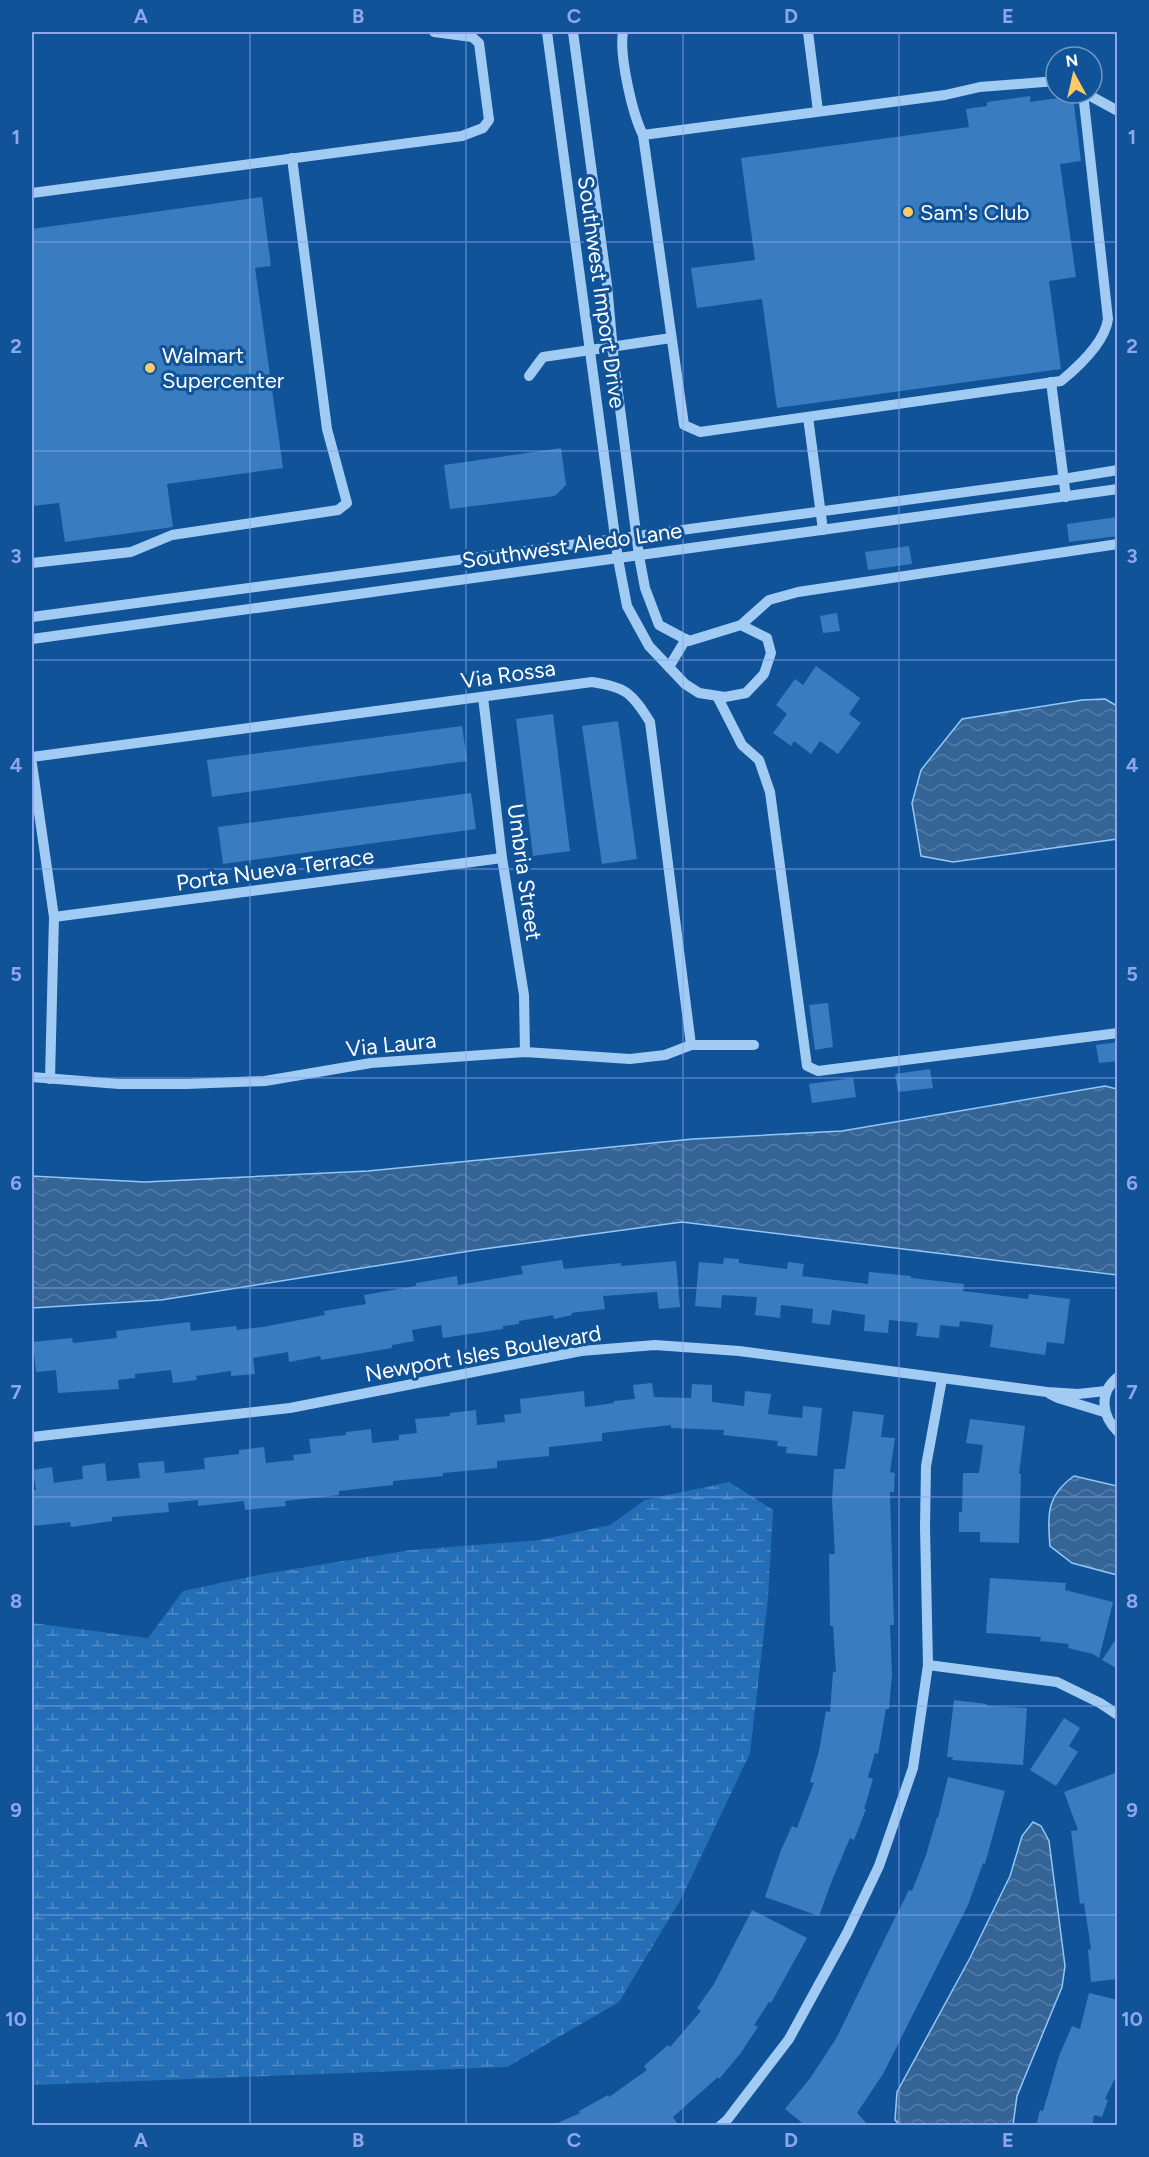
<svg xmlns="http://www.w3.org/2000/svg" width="1149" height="2157" font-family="Figtree,sans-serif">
<defs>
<pattern id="wetland-marsh" width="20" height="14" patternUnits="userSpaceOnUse" patternTransform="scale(1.5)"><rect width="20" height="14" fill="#236eb7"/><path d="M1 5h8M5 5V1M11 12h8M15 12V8" fill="none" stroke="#4f8bc5"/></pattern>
<pattern id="water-waves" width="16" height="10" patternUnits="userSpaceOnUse" patternTransform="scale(1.5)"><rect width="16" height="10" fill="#356597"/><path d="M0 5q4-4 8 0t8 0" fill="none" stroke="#537ca7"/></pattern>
</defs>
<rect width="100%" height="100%" fill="#115398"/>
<path fill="url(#wetland-marsh)" d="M729,1482l44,28 -5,88 -18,155 -69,146 -62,103 -112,65 -475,18v-462l116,15 35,-47 80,-17 148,-24 129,-10 70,-15 35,-25z"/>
<g fill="url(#water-waves)" stroke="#93c7f7" stroke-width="1.5">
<path d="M1105,699l12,7v133l-164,23 -32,-6 -9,-53 9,-33 41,-51 120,-19z"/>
<path d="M1105,1086l12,3v186l-435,-53 -206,28 -315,50 -129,8v-132l113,6 223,-11 325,-32 149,-8z"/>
<path d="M1074,1476l43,10v89l-45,-12 -22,-17c-3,-31 -3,-51 24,-70z"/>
<path d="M1033,1822l8,4 8,15 16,125 -3,21 -45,109 -4,29h-113l-5,-5 2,-28 73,-134 40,-82 12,-40z"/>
</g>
<g fill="#397dc0">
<path d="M1030,96v6l43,-6 8,65 -21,3 16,113 -27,4 12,88 -284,39 -15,-109 -65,9 -6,-40 64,-8 -14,-102 228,-31 -3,-18 21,-3v-4z"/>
<path d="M262,197l9,69 -16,2 28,200 -116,16 6,43 -108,15 -6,-39 -27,3v-277z"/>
<path d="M561,448l5,37 -11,11 -105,13 -6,-44z"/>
<path d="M1118,517v19l-49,6 -2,-18z"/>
<path d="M909,546l3,18 -44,6 -3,-18z"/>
<path d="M837,613l3,18 -17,2 -3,-17z"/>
<path d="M816,666l44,32 -11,16 12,9 -23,31 -18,-13 -9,13 -17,-13 -3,5 -18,-13 14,-19 -11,-9 19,-26 8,6z"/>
<path d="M553,714l17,137 -37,5 -17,-137z"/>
<path d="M618,721l19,138 -35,5 -20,-138z"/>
<path d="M462,726l5,35 -255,36 -5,-37z"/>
<path d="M471,793l5,36 -253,35 -5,-37z"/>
<path d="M828,1003l5,44 -18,3 -6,-45z"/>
<path d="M1118,1042v19l-19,2 -3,-18z"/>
<path d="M930,1069l3,19 -35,4 -3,-18z"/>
<path d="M853,1078l3,19 -44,6 -3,-19z"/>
<path d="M724,1258l15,1v4l48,6 1,-7 16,2 -2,12 66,8 1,-12 42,4v2l53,6 -1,7 65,8 1,-5 41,5 -6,45 -17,-2 -2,13 -55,-8 3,-22 -33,-4 -1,6 -19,-2 -1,13 -23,-2 2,-13 -29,-3 -1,13 -24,-2 1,-16 -33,-5 -2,15 -18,-2 1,-14 -32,-4 -1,13 -25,-3 2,-18 -35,-2 -1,13 -26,-2 4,-44 24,2z"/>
<path d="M562,1260l2,9 57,-6v3l55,-5 4,46 -21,2 -2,-17 -54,4 2,13 -34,4 1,2 -18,4 -1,-4 -34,6v3l-16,2v3l-60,9 -2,-13 -29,5 2,11 -22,4v3l-71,12 -1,-4 -31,6 -1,-10 -35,6 2,16 -24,2v-5l-35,5 1,4 -24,3 -2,-13 -36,4v4l-17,2 1,9 -61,4 -2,-23 -20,2 -3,-30 39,-4 1,5 44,-5 -1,-7 74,-9 1,9 45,-5 1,4 26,-3 62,-12 -1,-4 42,-7 -2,-9 52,-9v-3l41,-7 1,9 65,-11 -2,-8z"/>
<path d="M652,1383l2,14 37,1 1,-14 20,1v17l32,4 1,-15 26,3 -3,20 34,4 1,-12 19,2 -5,48 -31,-3 1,-6 -10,-1 1,-5 -55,-6 1,-5 -53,-2v-3l-69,8v8l-53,6v9l-52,5v7l-54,5v3l-50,5v4l-54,6v4l-54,6 1,5 -41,4 -1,-9 -46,5v-6l-30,3 1,9 -57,5v4l-41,6 -1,-5 -38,4v-36h4l-3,-20 19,-3 2,16 29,-4 -1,-13 23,-3 2,18 33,-3 -2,-15 26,-2 1,12 40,-4 -1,-11 35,-4v-4l25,-3 2,16 28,-3 -1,-5 18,-2 -2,-14 37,-4v-3l25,-3 1,14 27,-3v-5l18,-2 -2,-14 35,-3v-3l26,-3 1,15 28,-3 -1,-7 17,-2 -1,-14 64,-8 1,16 29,-4v-2l21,-2 -2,-14z"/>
<path d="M853,1411l31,4 -3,22 14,1 -5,34 5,1 -1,19h-4l4,133h-4l2,49 -3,35h-3l-8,45 -3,-1 -7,24 5,2 -9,30h2l-12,31 -4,-2 -19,45 -12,33 -54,-19 16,-47 11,-24 5,2 17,-45 -4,-1 9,-31 7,-40 4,1 3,-40h3l-3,-46h-3l-1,-72h6l-3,-54 2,-31h11z"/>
<path d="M970,1419l55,7 -6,48h2l-2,69 -39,-1v-10h-21v-20h3l1,-39h16l4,-28 -17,-2z"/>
<path d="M990,1578l76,5 -1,7 48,12 -14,56 -6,-4 -25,-6 1,-4 -29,-3 1,-4 -55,-4z"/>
<path d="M1118,1636v33l-16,-9z"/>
<path d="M954,1700l33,4 -1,2 41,2 -4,57 -71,-5 1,-3h-6z"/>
<path d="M1064,1718l16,10 -11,18 9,6 -22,34 -26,-16z"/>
<path d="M1118,1772v207l-27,3 -3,-32 3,-1 -7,-46 -4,1 -9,-73 7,-1 -14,-38z"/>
<path d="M948,1777l57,14 -20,73 -2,-1 -15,42 -85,169 -26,39 12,13h-63l-21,-17 26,-32 26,-40 54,-111 18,-36 3,1 14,-36 11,-38 1,1z"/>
<path d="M752,1910l55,28 -36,65 -2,-1 -15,23 4,2 -18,27 -21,25 -1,-2 -45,40 6,9h-128l29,-13 -1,-2 29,-16 1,2 38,-27 -3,-4 24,-21 2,2 31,-36 -4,-3 17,-24z"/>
<path d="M1089,1993l29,7v72l-13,27 3,1 -6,17 -8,-2 -2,11h-56l4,-16 3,1 16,-55 13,-30 8,3z"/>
</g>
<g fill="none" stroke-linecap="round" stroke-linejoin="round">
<g stroke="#a2cbf4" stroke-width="10">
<path d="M547,32l71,527 9,47 22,40 36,38 14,9 26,4 21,-4 18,-19 7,-21 -4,-15 -26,-13 -52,16 -30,-16 -14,-37 -6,-32 -25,-194 -7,-77 -34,-253"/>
<path d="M623,32c-4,23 9,81 20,103l41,290 16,7 361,-51c17,-14 44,-39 47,-62l-25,-226"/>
<path d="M808,32l10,79"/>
<path d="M1085,93l33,18"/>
<path d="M643,135l302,-40 35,-8 76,-6"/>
<path d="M32,193l430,-57 21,-8 6,-8 -10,-77 -7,-6 -38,-5"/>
<path d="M529,376l14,-19 128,-19"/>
<path d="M1051,382l15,115"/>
<path d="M808,417l15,113"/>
<path d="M32,563l99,-11 41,-17 166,-25 9,-7 -20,-74 -35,-271"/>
<path d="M32,617l1031,-138 55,-9"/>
<path d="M741,625l28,-25 29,-8 320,-48"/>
<path d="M32,639l1086,-150"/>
<path d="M669,667l17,-28"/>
<path d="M717,696l25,49 17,15 11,32 37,274 11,5 300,-38"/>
<path d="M483,697l19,161 22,137 1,57"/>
<path d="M32,757l560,-75c34,5 40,11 58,40l41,323"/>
<path d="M32,764l22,153 -4,162"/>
<path d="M54,917l448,-59"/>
<path d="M32,1077l87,7h67l79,-3 106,-18 154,-11 105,7 35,-4 26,-10h63"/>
<path d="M1118,1377c-20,16 -16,39 0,55"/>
<path d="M1050,1394l8,4 46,14"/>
<path d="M32,1437l258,-29 291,-57 74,-6 84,6 308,41 31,2 28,-3"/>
<path d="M928,1665l129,17 43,21 18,12"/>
<path d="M720,2126l7,-6 62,-81 58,-106 32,-67 34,-98 15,-103 -3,-138 1,-61 16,-87"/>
</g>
</g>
<path fill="none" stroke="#8ea6ec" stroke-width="1.5" stroke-opacity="0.55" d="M250,32v2094M466,32v2094M683,32v2094M899,32v2094M32,242h1086M32,451h1086M32,660h1086M32,869h1086M32,1078h1086M32,1288h1086M32,1497h1086M32,1706h1086M32,1915h1086"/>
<g fill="#ffca65" stroke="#115398" stroke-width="2">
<circle cx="908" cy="212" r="6"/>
<circle cx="150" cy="368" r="6"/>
</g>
<g text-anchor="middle" stroke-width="6" stroke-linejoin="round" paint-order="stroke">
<g font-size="22" fill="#fff" stroke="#115398" text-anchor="start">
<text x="920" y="220">Sam's Club</text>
<text x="162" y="363">Walmart<tspan x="162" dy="25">Supercenter</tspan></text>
</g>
<g font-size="22" fill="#fff" stroke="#115398">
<text transform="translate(602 292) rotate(82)" y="8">Southwest Import Drive</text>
<text transform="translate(572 545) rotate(-8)" y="8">Southwest Aledo Lane</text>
<text transform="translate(508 674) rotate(-8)" y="8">Via Rossa</text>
<text transform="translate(275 869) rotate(-8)" y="8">Porta Nueva Terrace</text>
<text transform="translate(525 872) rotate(82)" y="8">Umbria Street</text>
<text transform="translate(391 1044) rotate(-6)" y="8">Via Laura</text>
<text transform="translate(483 1353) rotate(-10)" y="8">Newport Isles Boulevard</text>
</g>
</g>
<rect width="1149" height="2157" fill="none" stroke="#115398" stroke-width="66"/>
<g transform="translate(1074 75) rotate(352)"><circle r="28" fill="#115398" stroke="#7098c1" stroke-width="1.5"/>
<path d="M0-4.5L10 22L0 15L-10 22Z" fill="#ffca65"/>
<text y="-9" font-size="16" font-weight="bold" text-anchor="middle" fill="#ffffff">N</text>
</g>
<rect x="33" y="33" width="1083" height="2091" fill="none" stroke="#8ea6ec" stroke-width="2"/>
<g font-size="20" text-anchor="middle" font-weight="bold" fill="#8ea6ec">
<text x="141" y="23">A</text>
<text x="358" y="23">B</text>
<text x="574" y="23">C</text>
<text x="791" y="23">D</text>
<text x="1008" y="23">E</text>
<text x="16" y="144">1</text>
<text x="1132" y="144">1</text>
<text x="16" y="353">2</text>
<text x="1132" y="353">2</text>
<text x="16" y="563">3</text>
<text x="1132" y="563">3</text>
<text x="16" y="772">4</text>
<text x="1132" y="772">4</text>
<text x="16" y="981">5</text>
<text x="1132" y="981">5</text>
<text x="16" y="1190">6</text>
<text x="1132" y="1190">6</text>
<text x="16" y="1399">7</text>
<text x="1132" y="1399">7</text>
<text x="16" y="1608">8</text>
<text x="1132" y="1608">8</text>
<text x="16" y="1817">9</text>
<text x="1132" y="1817">9</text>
<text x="16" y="2026">10</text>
<text x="1132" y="2026">10</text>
<text x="141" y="2147">A</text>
<text x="358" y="2147">B</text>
<text x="574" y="2147">C</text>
<text x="791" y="2147">D</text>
<text x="1008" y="2147">E</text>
</g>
</svg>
